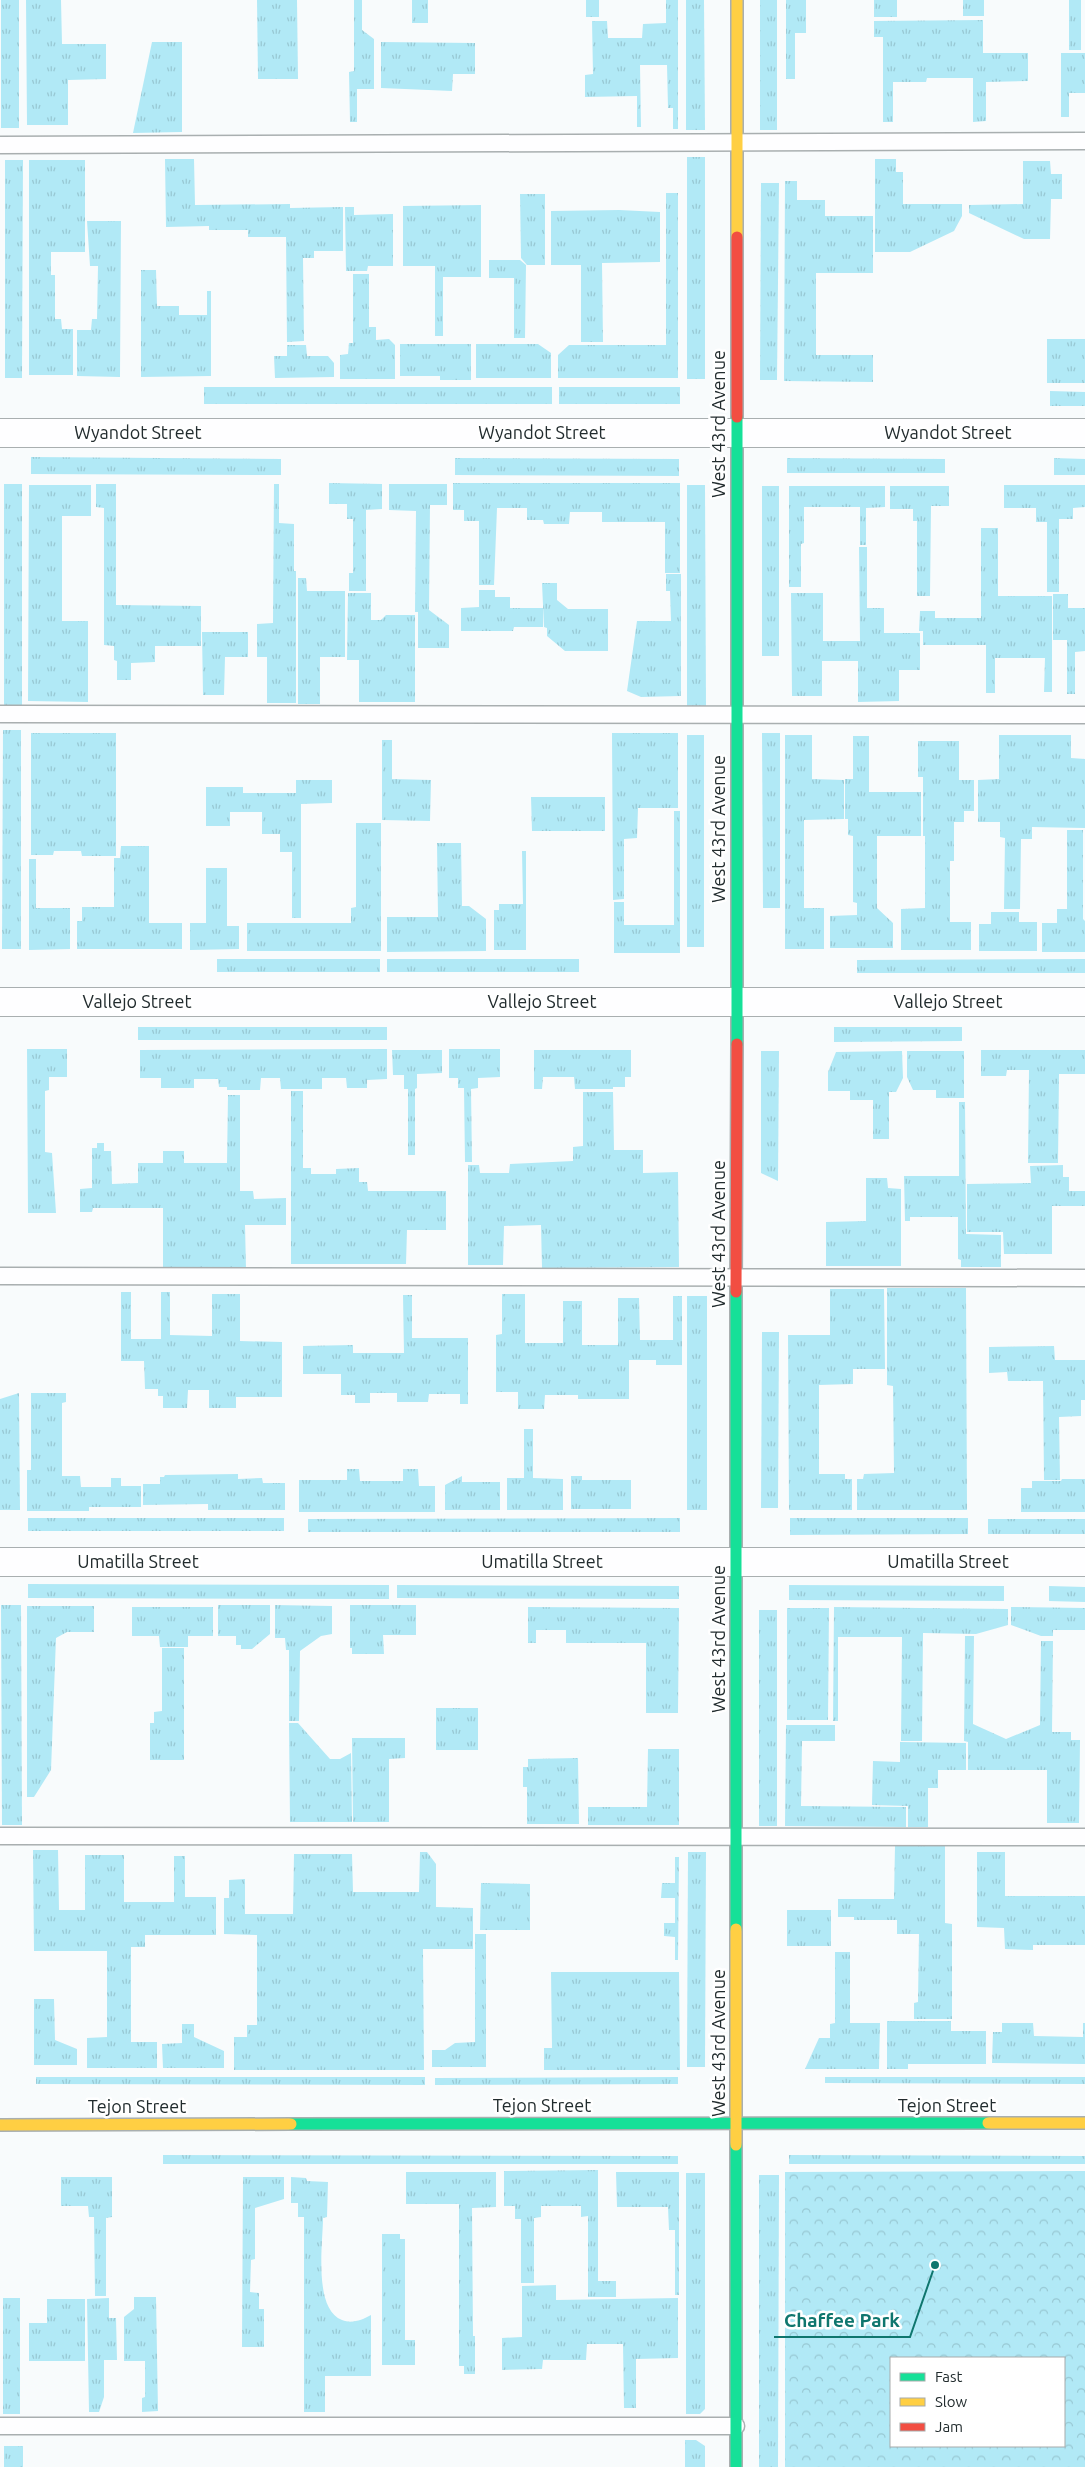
<svg xmlns="http://www.w3.org/2000/svg" width="1085" height="2467" font-family="Ubuntu,sans-serif">
<defs>
<pattern id="grass-tufts" width="24" height="20" patternUnits="userSpaceOnUse" patternTransform="scale(1.25)"><rect width="24" height="20" fill="#b1e9f6"/><path d="M3 7l-1-3M5 7V3M7 7l1-3M15 17l-1-3M17 17v-4M19 17l1-3" fill="none" stroke="#98c8d3"/></pattern>
<pattern id="park-crowns" width="20" height="18" patternUnits="userSpaceOnUse" patternTransform="scale(1.25)"><rect width="20" height="18" fill="#b1e9f6"/><path d="M2 6a3 3 0 1 1 6 0M12 15a3 3 0 1 1 6 0" fill="none" stroke="#98c8d3"/></pattern>
</defs>
<rect width="100%" height="100%" fill="#f8fbfc"/>
<g fill="url(#grass-tufts)">
<rect x="1" y="0" width="18" height="128"/>
<path d="M26,0h35l1,44h44v35l-38,1v45h-41z"/>
<path d="M257,0h40l1,79h-40z"/>
<path d="M354,0h8v30l12,9v50h-17v33h-7l-1,-50 5,-1z"/>
<rect x="412" y="0" width="16" height="23"/>
<rect x="586" y="0" width="13" height="17"/>
<path d="M666,0h12v129h-5v-21h-5l-1,-43h-27l1,62h-4v-31l-52,1v-22l8,-1 -1,-53h15l1,17h34l1,-14 23,-1z"/>
<path d="M686,0h18l1,130h-19z"/>
<rect x="760" y="0" width="17" height="130"/>
<path d="M786,0h20v33h-11v46h-9z"/>
<rect x="874" y="0" width="23" height="17"/>
<rect x="963" y="0" width="21" height="16"/>
<rect x="1069" y="0" width="12" height="50"/>
<path d="M983,20v33h45v28l-42,1v39l-13,1v-44h-46l-1,4h-33v40h-10v-85h-9v-16z"/>
<path d="M152,42h30v90l-49,1z"/>
<path d="M381,42l94,1v31h-22l-1,17 -71,-3z"/>
<path d="M1061,53h24v40h-16v24h-8z"/>
<rect x="687" y="157" width="18" height="222"/>
<path d="M165,159h29l1,46 95,-1v4l53,-1v44h-29v7h-11l1,83 -17,1 -1,-105h-38v-7h-39v-4l-43,1z"/>
<path d="M875,159h21v13h7v32h59v12l-8,15 -44,21h-35z"/>
<path d="M5,160h18l-1,218h-17z"/>
<path d="M29,160h56v92h-34v23h4v44h6l1,10h11v46h-44z"/>
<path d="M1023,161h27l1,13h11v25h-11l-1,40h-26l-55,-26v-8l54,-1z"/>
<path d="M785,181h12v19h28v16h48v57h-57v82h57v27l-89,-1z"/>
<path d="M761,183h18l-2,197h-17z"/>
<path d="M666,193h12v185h-120v-23l11,-10h97z"/>
<path d="M520,194h25v71h-18l-6,-7z"/>
<path d="M481,205v72h-38v59h-8v-70h-32v-60z"/>
<path d="M345,207h9v8l39,-1v52h-25l-1,5h-21z"/>
<path d="M619,210l41,2v50l-58,1 1,79h-22v-77h-30v-54z"/>
<path d="M87,221h34l-1,156 -43,-1v-46h14l1,-11h5l1,-53h-8z"/>
<path d="M489,260h31l6,5 -1,73h-11v-60h-25z"/>
<path d="M141,270h15l1,36h22v9h28v-24h4v85l-70,1z"/>
<path d="M353,274h16v53h7v13l13,-1 6,6v34h-55v-24l8,-1 1,-11h4z"/>
<rect x="1047" y="339" width="38" height="44"/>
<path d="M400,344h71v36h-31v-4h-40z"/>
<path d="M476,344h62l13,9v25h-75z"/>
<path d="M287,345h19l1,11h21l6,7v14l-59,1 -1,-22h13z"/>
<rect x="204" y="387" width="348" height="17"/>
<rect x="559" y="387" width="121" height="17"/>
<path d="M1050,391l35,1v14h-35z"/>
<path d="M31,457l250,2v16l-250,-1z"/>
<path d="M455,458l224,1v17l-224,-1z"/>
<path d="M787,458l158,1v14h-158z"/>
<path d="M1054,458l31,1v16h-31z"/>
<path d="M329,483l53,1v25l-16,1v81h-17v-18h4v-54h-6v-15h-18z"/>
<path d="M453,483h227v90h-15v-51h-63v-10h-32l-1,12h-25l-1,-4h-16v-12h-30l-3,77h-15v-64h-15v-11h-11z"/>
<rect x="4" y="484" width="18" height="223"/>
<path d="M96,484h20v121l85,1v40h-46v16l-24,1v17h-14v-19l-3,-1v-14l-10,-1v-137l-8,-1z"/>
<path d="M274,484h5v39l15,1v47h2v132h-29v-46h-10v-33l16,-1z"/>
<path d="M389,484h58v21h-17l-1,105 20,15v23h-31v-36h-3l1,-101 -27,-1z"/>
<path d="M29,485h62v31h-29v105h26v81l-60,-1z"/>
<path d="M687,485h18l1,221 -19,1z"/>
<path d="M1004,485h81v22l-12,1v11h-14v73h-12v-70h-11v-14h-32z"/>
<rect x="762" y="486" width="17" height="170"/>
<path d="M789,486h96v21l-19,1v37h-6v-38h-56v36l-3,1v43h-12z"/>
<path d="M890,486h59v20h-18l-1,90h-13v-75h-4v-12h-23z"/>
<path d="M981,528h17v68h54v96h-8l1,-34h-50v35h-9v-48h-63v-14h-4l1,-20h15v7h46z"/>
<path d="M859,547h8v61h17v25h36v37h-21v31l-41,1v-41h-36v35h-30l-1,-103h32v48h37z"/>
<path d="M666,574h15v122l-40,1 -14,-6 10,-70h34l-1,-30h-4z"/>
<path d="M298,578h8l1,13h38v66h-25v47h-22z"/>
<path d="M542,583h15v17l11,9h40v42h-43l-18,-15v-8l-3,-1z"/>
<path d="M479,590h16v7h15v11h33v19h-29l-1,4h-52v-23l18,-1z"/>
<path d="M348,593h23v27h10l5,-5h29v87h-56v-42h-12z"/>
<path d="M1053,594h15v14h17v43l-10,1v42h-8v-54h-14z"/>
<path d="M202,632h46v25h-23l-1,38h-21z"/>
<path d="M3,730h18v219h-19z"/>
<path d="M31,733h85v123h-34l-1,-5h-27l-1,4h-22z"/>
<path d="M612,733h66v75h-40l-1,30 -13,1v60l-11,1z"/>
<path d="M762,733h18v175h-17z"/>
<rect x="687" y="735" width="17" height="212"/>
<path d="M785,735h27v44l32,1v39l-40,1v88h20v41h-39z"/>
<path d="M999,735h72v23l14,1v69l-53,-1v12h-11l-1,70h-16l1,-71 -5,-1v-15h-22v-42l21,-1z"/>
<path d="M853,736h16v56h52v44h-44v72l16,15v25h-63v-32l27,-1v-12l-4,-1v-66l-5,-1v-16h-3v-40h8z"/>
<path d="M382,740h10v39l39,1 -1,41 -48,-1z"/>
<path d="M918,741h41v39h15v31h-10v11h-10v39h-4v61h21v28h-70v-41l24,-1v-72h-2v-59h-5z"/>
<path d="M296,780h36v23l-31,1v114h-9v-66h-12v-18h-18v-22h-32v14h-24v-39h37v6h53z"/>
<path d="M531,797h74v34h-73z"/>
<path d="M674,811h6v142h-66v-51h10v23h50z"/>
<path d="M356,823h25v128h-134v-28h104v-15l5,-1z"/>
<path d="M1067,830h16v89l2,2v31h-43v-29h15v-14h10z"/>
<path d="M437,843h24l1,63h7l17,13v32l-99,1v-35h51z"/>
<path d="M121,846h28v77h33v26h-105v-28h5v-14h32v-49h6z"/>
<path d="M522,851h4v99h-32v-40h5v-6h24z"/>
<path d="M29,859h7v49h34v41l-41,1z"/>
<path d="M206,868h21v58h12v23l-49,1v-27h16z"/>
<path d="M991,912h28v10h18v29h-58v-27h12z"/>
<rect x="217" y="959" width="163" height="13"/>
<rect x="387" y="959" width="192" height="13"/>
<path d="M1085,959v14h-228v-13z"/>
<rect x="138" y="1027" width="249" height="13"/>
<path d="M834,1027h128v14l-128,1z"/>
<path d="M27,1049h40v28h-18v13l-4,1v61l7,1 4,60h-28z"/>
<path d="M387,1049v30l-20,1v8h-20l-1,-10h-24v11h-41l-1,-11h-19l-1,12h-33v-3h-8l-1,-8h-24v9h-33v-10h-21v-28z"/>
<path d="M449,1049h51v28l-22,1v10l-7,1 1,73h-7l-1,-74h-6v-10h-9z"/>
<path d="M392,1050h50v23l-25,1v14l-2,1v66h-7v-66h-4v-14h-11z"/>
<path d="M534,1050h97v27h-6v10h-12v2h-38l-1,-12h-31l-1,12h-8z"/>
<path d="M981,1050h104v24h-26l-1,89h-30l1,-93h-22l-1,6h-25z"/>
<path d="M761,1051h18l-1,130 -17,-8z"/>
<path d="M902,1051l1,27 -7,14h-7v47h-16v-39h-23v-9h-22v-19l8,-20z"/>
<path d="M907,1051h57v47h-28v-8h-23l-6,-13z"/>
<path d="M291,1091h12v77h8v6h25v-5l23,-1v14h8l1,9h78v39h-39l-1,34h-115z"/>
<path d="M583,1092h30l1,58h29v23l35,-1 1,95 -137,1 -1,-43 -37,1 -1,39h-35v-100h11l1,8h29l1,-9 63,-3v-14l10,-1z"/>
<path d="M228,1095h12v96h13l1,8 32,-1v27h-41l1,44h-83v-61h-70l-1,4h-12v-23l12,-1v-40h5v-5h7v8h7l1,33 26,-1v-20h25v-12h21v12h43z"/>
<path d="M959,1102h6l1,132 35,1v32h-40v-7l-3,-1v-42h-48v4h-5l-1,-45h55z"/>
<path d="M1063,1165v12h6v14h16v15h-33v48h-48l-1,-22h-36v-48l64,-1 -1,-17z"/>
<path d="M866,1178h21l1,10 13,1v77h-75v-44l40,-1z"/>
<path d="M887,1288h79l1,222h-110v-31h6l1,-5 30,-1 -1,-87 -6,-1z"/>
<path d="M830,1289h54l1,80h-32v15l-34,1v89h26v5h7v31h-63l-1,-175h42z"/>
<path d="M121,1292h10v47h30v-47h9v43l42,1v-42h28v47l42,1v55h-46v11h-27v-18h-21l-1,18h-24v-12h-5v-7h-13l-1,-28h-23z"/>
<path d="M502,1294h23v49h38v-42h19v44h36v-47h21l1,42h33v-44h9v69h-26v-5h-27v39h-51v-4h-33l-1,14h-26v-17h-22v-57l6,-1z"/>
<path d="M403,1295h9v43h56v66h-8v-10h-31l-1,8h-31v-9h-27v10h-15v-8h-14v-21h-38v-28l50,-1v8h51z"/>
<rect x="687" y="1296" width="20" height="214"/>
<path d="M762,1332h17l-1,176h-17z"/>
<path d="M1054,1346l1,14h30v40h-4v16l-22,1 1,63h-16l-1,-99h-35l-1,-9 -18,1v-26z"/>
<path d="M19,1393l1,117h-20v-111z"/>
<path d="M31,1393h35v9l-4,1v73h18l1,11h30v-9h10v8h20v21h-52v4h-62v-41h4z"/>
<path d="M524,1429h9v49l30,1v31h-56v-32h17z"/>
<path d="M347,1469h12l1,12h43v-12h15l1,17h16v26h-136v-32h48z"/>
<path d="M238,1474v5l24,-1 1,5h22v27h-77v-6l-65,1v-21h17v-7h4l1,-2z"/>
<path d="M462,1476v6h38v28h-55v-25z"/>
<path d="M571,1476h11v4h49v29h-60z"/>
<path d="M1062,1479h23v33h-64v-24h11v-7h29z"/>
<rect x="28" y="1518" width="256" height="13"/>
<path d="M680,1518v14h-372v-13z"/>
<path d="M790,1518h178v16l-178,1z"/>
<rect x="988" y="1519" width="97" height="15"/>
<path d="M28,1584l361,1v14l-361,-1z"/>
<path d="M397,1585l282,1v13l-282,-1z"/>
<path d="M789,1585l215,1v15l-215,-1z"/>
<path d="M1049,1586l36,1v15l-36,-1z"/>
<path d="M1,1605h20l1,220h-20z"/>
<path d="M218,1605h52v29l-18,15h-11v-4h-5v-9h-18z"/>
<path d="M275,1605l57,1v28l-11,2 -21,15 -1,70h-10v-71h-3l-1,-12h-10z"/>
<path d="M350,1605h66v30h-33l1,19h-32v-6h-2z"/>
<path d="M27,1606h67v26h-27l-11,6 -5,132 -17,27h-7z"/>
<path d="M132,1607h81v29h-25v11h-28l-1,-11h-27z"/>
<path d="M528,1607l151,1 -1,105h-32v-70h-80v-13h-30v13h-8z"/>
<path d="M834,1607l174,2v16l-32,9 -53,-1 -1,108h-21l1,-104h-64v84h-5z"/>
<path d="M1011,1607l74,1v22h-32v6h-12l-30,-11z"/>
<path d="M787,1608h42l-1,112h-41z"/>
<rect x="759" y="1610" width="18" height="216"/>
<path d="M965,1636h9l-1,88 33,15 34,-14 1,-84h12l-1,91h19v8h9l-1,83h-32v-53h-79v-28l-4,-1z"/>
<path d="M162,1648h22v112h-34v-37h4v-11l8,-1z"/>
<rect x="436" y="1708" width="42" height="42"/>
<path d="M289,1723h9l32,36h10l11,-6 1,69h-62z"/>
<path d="M786,1725h49v16h-33l-1,65 105,1v20l-121,-1z"/>
<path d="M352,1738h53v20l-16,1v63h-36z"/>
<path d="M900,1742l66,1v27h-28v18h-10v39h-20v-21l-36,-1 1,-44 27,1z"/>
<path d="M648,1749h31v76h-91v-18h59z"/>
<path d="M578,1758l1,66h-52v-37h-4v-20h5v-8z"/>
<path d="M895,1846h50v77l7,1v95h-38v-16l4,-1 1,-68h-22v-14h-43v-3h-16v-18h56z"/>
<path d="M33,1850h25l1,60h26v-55h39v47h50v-46h11v41h31v38h-71v12h-14v95h26v26h-70v-30l20,-1v-86h-73z"/>
<path d="M420,1852h7l9,12v43l37,1v41h-50l1,121h-190v-33h13v-12h10v-90l-33,-1v-36h5v-18l16,-1v35h48l1,-60h58l1,38h66z"/>
<path d="M688,1852h18l-1,215h-18z"/>
<path d="M977,1852h28v44h80v49h-52v5l-28,-1 -1,-21 -27,-1z"/>
<path d="M675,1857h4l-1,103h-3v-23l-11,-1v-13h11v-25h-14l1,-15h13z"/>
<path d="M481,1883l49,1v46h-50z"/>
<rect x="787" y="1910" width="44" height="36"/>
<path d="M475,1934h11v133h-54v-17h13l10,-7 20,-1z"/>
<path d="M835,1952h15v71h30l-1,46h-74l14,-31h11v-14l5,-1z"/>
<path d="M551,1972h128l1,98h-136v-22h8z"/>
<path d="M34,1999h20l1,41 22,9v16h-43z"/>
<path d="M887,2021h64v10h35v33h-78v5h-21z"/>
<path d="M1002,2023h31l1,13 49,1v-14h2v41l-93,-1 1,-31h9z"/>
<path d="M182,2024h12v13l30,14v17h-61l-1,-24 20,-1z"/>
<path d="M36,2077h389v8l-389,-1z"/>
<path d="M678,2077v7l-243,1v-7z"/>
<path d="M825,2077h260v7l-260,-1z"/>
<path d="M163,2155l515,1v8h-515z"/>
<path d="M789,2155l296,1v8h-296z"/>
<path d="M598,2170v111h18v16h-28v-81l-7,1v-11h-40v11l-7,1v65h-13v-64h-6v-13h-11v-35z"/>
<path d="M406,2172h90v35l-24,1 1,128h2v38h-11v-8h-5v-162h-53z"/>
<path d="M616,2172h63v123h-4v-65h-6l-1,-23h-51z"/>
<path d="M686,2173h19v236l-5,5h-14z"/>
<path d="M759,2175h20l-1,292h-19z"/>
<path d="M61,2177h51v40l-6,1v78h-11l-1,-79h-5l-1,-11h-27z"/>
<path d="M243,2177h41v22l-29,9v51l-4,1 -1,32 9,1v16h5v38h-22z"/>
<path d="M291,2177l15,1 1,3 21,1 -1,35 -4,1c0,25 -10,91 19,102 10,4 20,0 29,-5v61h-46v36h-21v-195h-6v-14h-7z"/>
<path d="M382,2234h18v5h5v101h10v25h-33z"/>
<path d="M556,2285v15l122,-2v60l-42,1v49h-12l-1,-64h-36l-1,16h-43l-1,9 -40,1v-32l20,-1v-51z"/>
<path d="M134,2297h22l2,114 -16,1v-14l3,-1v-36h-21v-44l10,-8z"/>
<rect x="3" y="2298" width="17" height="116"/>
<path d="M109,2298v20h7l1,42h-13v37l-5,15h-10l-2,-113z"/>
<path d="M47,2299h38v62h-56v-38h18z"/>
<path d="M685,2440h11l9,6v21h-20z"/>
<rect x="4" y="2446" width="19" height="21"/>
</g>
<path fill="url(#park-crowns)" fill-rule="evenodd" d="M1085,2171v296h-300v-295zM891,2358h173v88h-173z"/>
<g fill="none" stroke-linecap="round" stroke-linejoin="round">
<defs>
<g id="lane">
<path d="M0,145l1085,-4"/>
<path d="M0,714l1085,1"/>
<path d="M0,1276l1085,2"/>
<path d="M0,1836l1085,1"/>
<path d="M0,2426h736"/>
</g>
<g id="street">
<path d="M0,433h1085"/>
<path d="M0,1002h1085"/>
<path d="M0,1562h1085"/>
</g>
<g id="fast">
<path d="M737,1044v-627"/>
<path d="M736,1929v-637"/>
<path d="M291,2124l697,-1"/>
<path d="M736,2467v-322"/>
</g>
<g id="slow">
<path d="M737,237v-237"/>
<path d="M988,2123h97"/>
<path d="M0,2125l291,-1"/>
<path d="M736,2145v-216"/>
</g>
<g id="jam">
<path d="M737,417v-180"/>
<path d="M736,1292l1,-248"/>
</g>
</defs>
<use href="#lane" stroke="#a9afb0" stroke-width="19"/>
<use href="#street" stroke="#a9afb0" stroke-width="30"/>
<use href="#fast" stroke="#a9afb0" stroke-width="14"/>
<use href="#slow" stroke="#a9afb0" stroke-width="14"/>
<use href="#jam" stroke="#a9afb0" stroke-width="14"/>
<use href="#lane" stroke="#fefeff" stroke-width="16"/>
<use href="#street" stroke="#fefeff" stroke-width="28"/>
<use href="#fast" stroke="#16e098" stroke-width="11"/>
<use href="#slow" stroke="#ffcf43" stroke-width="11"/>
<use href="#jam" stroke="#f24e42" stroke-width="11"/>
</g>
<g text-anchor="middle" stroke-width="5" stroke-linejoin="round" paint-order="stroke">
<g font-size="18" fill="#222c2e" stroke="#fff">
<text transform="translate(719 424) rotate(-90)" y="6">West 43rd Avenue</text>
<text x="138" y="439">Wyandot Street</text>
<text x="542" y="439">Wyandot Street</text>
<text x="948" y="439">Wyandot Street</text>
<text transform="translate(719 829) rotate(-90)" y="6">West 43rd Avenue</text>
<text x="137" y="1008">Vallejo Street</text>
<text x="542" y="1008">Vallejo Street</text>
<text x="948" y="1008">Vallejo Street</text>
<text transform="translate(719 1234) rotate(-90)" y="6">West 43rd Avenue</text>
<text x="138" y="1568">Umatilla Street</text>
<text x="542" y="1568">Umatilla Street</text>
<text x="948" y="1568">Umatilla Street</text>
<text transform="translate(719 1639) rotate(-90)" y="6">West 43rd Avenue</text>
<text transform="translate(719 2043) rotate(-90)" y="6">West 43rd Avenue</text>
<text x="542" y="2112">Tejon Street</text>
<text x="947" y="2112">Tejon Street</text>
<text x="137" y="2113">Tejon Street</text>
</g>
</g>
<path fill="none" stroke="#0f766e" stroke-width="2" d="M935 2265L910 2337H774"/>
<circle fill="#0f766e" stroke="#fff" stroke-width="2" cx="935" cy="2265" r="5"/>
<g font-size="19" text-anchor="middle" font-weight="bold" fill="#0f766e" stroke="#fff" stroke-width="5" stroke-linejoin="round" paint-order="stroke">
<text x="842" y="2327">Chaffee Park</text>
</g>
<rect x="890" y="2357" width="175" height="90" fill="#ffffff" stroke="#a7abab"/>
<rect x="900" y="2373" width="25" height="8" fill="#16e098" stroke="#a7abab"/>
<text x="935" y="2382" font-size="15" fill="#222c2e">Fast</text>
<rect x="900" y="2398" width="25" height="8" fill="#ffcf43" stroke="#a7abab"/>
<text x="935" y="2407" font-size="15" fill="#222c2e">Slow</text>
<rect x="900" y="2423" width="25" height="8" fill="#f24e42" stroke="#a7abab"/>
<text x="935" y="2432" font-size="15" fill="#222c2e">Jam</text>
</svg>
